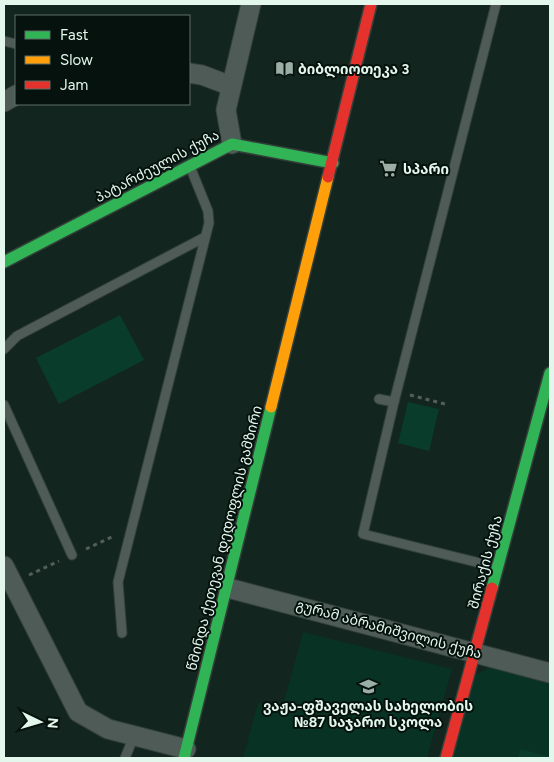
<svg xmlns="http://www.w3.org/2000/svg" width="554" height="762" font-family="Figtree,'Noto Sans Georgian',sans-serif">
<rect width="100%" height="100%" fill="#13251f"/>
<g fill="#083224">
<path d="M303,632l149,37 -25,89h-184l15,-55 24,6z"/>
<path d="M491,667l59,17v74h-99l22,-82z"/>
</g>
<g fill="#0a3c2c">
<path d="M120,315l24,45 -85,44 -23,-46z"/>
<path d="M408,402l31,7 -10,42 -31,-8z"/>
<path d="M521,749l29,8v1h-32z"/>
</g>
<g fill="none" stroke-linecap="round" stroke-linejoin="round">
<defs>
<g id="lane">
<path d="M4,41l12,3"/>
<path d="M4,349l13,-13 188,-99"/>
<path d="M379,399l15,3 -31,132 133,33"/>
<path d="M394,402l102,-398"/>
<path d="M4,405l68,150"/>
<path d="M122,633l-4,-51 91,-359 -1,-12 -17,-42"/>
<path d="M125,758l9,-22"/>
</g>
<g id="street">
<path d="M189,73l13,2 29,11"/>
<path d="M4,102l12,-7"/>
<path d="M232,144l-6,-34 25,-106"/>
<path d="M4,566l74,146 30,17 78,20"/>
<path d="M228,588l322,85"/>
</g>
<g id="fast">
<path d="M4,262l228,-118 101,19"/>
<path d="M492,588l58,-215"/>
<path d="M184,758l87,-351"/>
</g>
<path id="slow" d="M271,407l57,-230"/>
<g id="jam">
<path d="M328,177l43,-173"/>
<path d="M446,758l46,-170"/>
</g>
</defs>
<use href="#lane" stroke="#33403a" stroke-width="11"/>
<use href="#street" stroke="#33403a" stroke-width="21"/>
<use href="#fast" stroke="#33403a" stroke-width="14"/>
<use href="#slow" stroke="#33403a" stroke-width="14"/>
<use href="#jam" stroke="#33403a" stroke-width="14"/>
<g stroke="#535e5a" stroke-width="3" stroke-dasharray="4 4" stroke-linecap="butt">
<path d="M410,395l35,9"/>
<path d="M86,549l28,-13"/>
<path d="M29,575l30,-14"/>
</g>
<use href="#lane" stroke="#4f5b56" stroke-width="9"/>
<use href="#street" stroke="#4f5b56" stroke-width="19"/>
<use href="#fast" stroke="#30b455" stroke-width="11"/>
<use href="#slow" stroke="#ff9f0a" stroke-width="11"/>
<use href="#jam" stroke="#e5322d" stroke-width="11"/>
</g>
<defs>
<symbol id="library-bare" viewBox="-9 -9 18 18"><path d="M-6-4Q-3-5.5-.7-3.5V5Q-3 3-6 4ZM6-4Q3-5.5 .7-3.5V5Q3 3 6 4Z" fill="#9baea5" stroke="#05120d" stroke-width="2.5" paint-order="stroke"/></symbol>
<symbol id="supermarket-bare" viewBox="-9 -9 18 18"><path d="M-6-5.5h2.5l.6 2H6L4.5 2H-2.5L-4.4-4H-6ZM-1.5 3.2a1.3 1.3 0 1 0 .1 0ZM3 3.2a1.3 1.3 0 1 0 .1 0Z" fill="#9baea5" stroke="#05120d" stroke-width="2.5" paint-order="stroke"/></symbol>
<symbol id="school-bare" viewBox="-9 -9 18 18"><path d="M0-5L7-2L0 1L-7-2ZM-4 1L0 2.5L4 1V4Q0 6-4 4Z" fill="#9baea5" stroke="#05120d" stroke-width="2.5" paint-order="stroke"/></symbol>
</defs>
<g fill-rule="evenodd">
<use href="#library-bare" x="272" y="56" width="25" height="25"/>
<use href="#supermarket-bare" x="376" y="156" width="25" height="25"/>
<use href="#school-bare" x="356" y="674" width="25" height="25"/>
</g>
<g text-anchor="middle" stroke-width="4" stroke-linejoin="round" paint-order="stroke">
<g font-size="14" font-weight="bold" fill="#e4f7ed" stroke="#05120d" text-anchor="start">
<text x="298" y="74">ბიბლიოთეკა 3</text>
<text x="403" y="174">სპარი</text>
<text x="368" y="711" text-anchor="middle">ვაჟა-ფშაველას სახელობის<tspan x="368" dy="16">№87 საჯარო სკოლა</tspan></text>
</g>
<g font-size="14" fill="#e4f7ed" stroke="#05120d">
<text transform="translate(157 166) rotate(-28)" y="5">პატარძეულის ქუჩა</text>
<text transform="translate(224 538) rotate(-76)" y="5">წმინდა ქეთევან დედოფლის გამზირი</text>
<text transform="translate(485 562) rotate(-75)" y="5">შირაქის ქუჩა</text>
<text transform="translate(389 629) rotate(15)" y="5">გურამ აბრამიშვილის ქუჩა</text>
</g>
</g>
<rect width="554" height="762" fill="none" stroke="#e4f7ed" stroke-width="10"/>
<rect x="15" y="15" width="175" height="90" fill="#05120d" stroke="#5e6e67"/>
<rect x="25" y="31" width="25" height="8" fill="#30b455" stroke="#5e6e67"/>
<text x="60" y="40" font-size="15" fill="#e4f7ed">Fast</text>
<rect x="25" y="56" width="25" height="8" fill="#ff9f0a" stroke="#5e6e67"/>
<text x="60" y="65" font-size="15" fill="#e4f7ed">Slow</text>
<rect x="25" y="81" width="25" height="8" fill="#e5322d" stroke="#5e6e67"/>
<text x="60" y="90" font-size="15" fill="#e4f7ed">Jam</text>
<g transform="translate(40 722) rotate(95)" stroke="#05120d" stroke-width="4" paint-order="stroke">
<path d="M0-4L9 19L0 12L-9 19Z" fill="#e4f7ed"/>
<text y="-8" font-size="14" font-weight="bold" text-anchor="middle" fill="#e4f7ed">N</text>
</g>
</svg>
